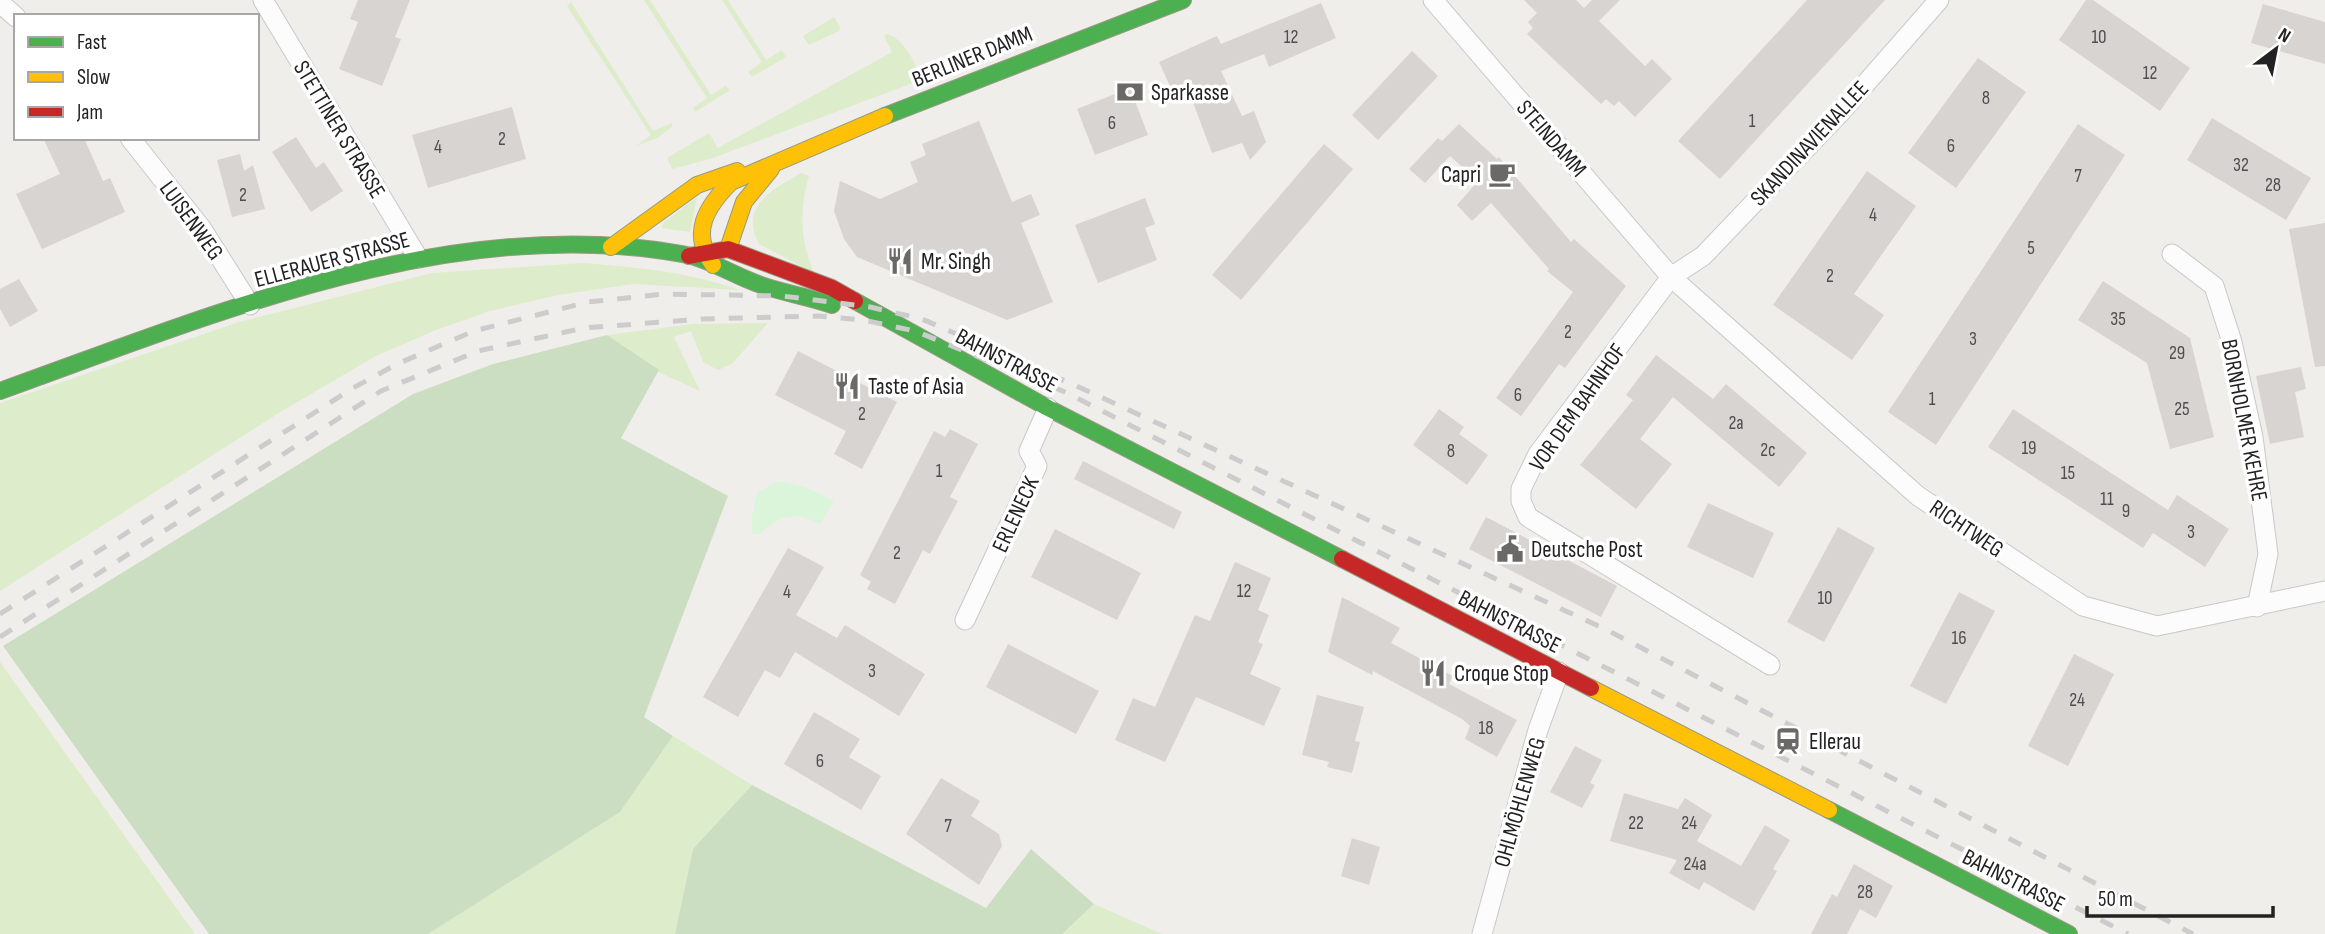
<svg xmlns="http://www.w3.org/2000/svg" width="2325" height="934" font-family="'Sofia Sans Condensed',sans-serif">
<rect width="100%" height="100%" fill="#f0eeeb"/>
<g fill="#ddeccb">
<path d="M644,0h6l61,95 14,-9 5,4 -35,22 -2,-4 14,-10z"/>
<path d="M722,0h6l38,60 16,-10 4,7 -34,20 -4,-5 14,-10z"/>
<path d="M571,2l82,129 19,-8v4l-15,11 -21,8 15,-11 -84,-129z"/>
<path d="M834,17l6,10 -1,4 -30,14 -6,-9z"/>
<path d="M887,34c15,3 34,33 31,47l-208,78 -38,10 -5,-11 42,-25 9,15 174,-96 -8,-16z"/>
<path d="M801,173l8,3c-10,35 -9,64 5,97l-55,-29c-20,-38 13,-54 42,-71z"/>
<path d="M697,197l-7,35 -28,-4 1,-5z"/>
<path d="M582,263c55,4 106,9 158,27l-107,-6 -75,11 -68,16 -54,19 -60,26 -94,55 -282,180v-188l239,-81 193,-49z"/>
<path d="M768,323l-36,41 -14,6 -15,-8 -12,-31 -17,6 26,54 -42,-19 -51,-37 86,-11z"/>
<path d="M0,662l195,272h-195z"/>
<path d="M673,736l79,49 -59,64 -18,85h-247l192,-122z"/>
<path d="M1094,904l68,30h-100z"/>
</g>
<g fill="#cbdec1">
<path d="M607,335l52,35 -38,68 107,58 -84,221 29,19 -53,76 -192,122h-219l-206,-288 410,-252 80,-30z"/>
<path d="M752,785l234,123 45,-59 63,55 -32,30h-387l18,-85z"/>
</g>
<path fill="#daf5da" d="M778,481l27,6 29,14 -14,23c-30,-14 -38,-8 -62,11l-6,-2v-17l5,-23z"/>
<g fill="#d7d4d2">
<path d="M358,0h52l-15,37 6,2 -19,47 -43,-17 19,-47 -8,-3z"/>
<path d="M1524,0h52l8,8 8,-8h28l-21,21 46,45 7,-7 20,20 -37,38 -16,-16 -5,5 -8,-7 -5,5 -74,-70 6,-6 -5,-6 9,-9z"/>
<path d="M1807,0h78l-165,179 -42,-38z"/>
<path d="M2086,0h7l97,68 -30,43 -101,-71z"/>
<path d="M1321,3l15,35 -67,29 -5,-13 -43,17 21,45 12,-5 12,31 -16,18 -8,-17 -30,10 -24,-64 -14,6 -15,-33 58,-26 4,8z"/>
<path d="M2263,4l62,18v42l-74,-21z"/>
<path d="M1412,51l26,25 -60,64 -26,-25z"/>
<path d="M1978,58l48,34 -70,96 -48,-35z"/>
<path d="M1130,88l18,47 -53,20 -18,-46z"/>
<path d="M512,107l14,52 -98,29 -16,-53z"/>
<path d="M2212,118l99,60 -25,42 -99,-60z"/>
<path d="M979,121l33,81 19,-8 9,21 -19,8 32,79 -46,18 -150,-63 -13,-18 -10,-28 6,-30 40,18 38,-17 -8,-20 16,-7 -4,-11z"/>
<path d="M1459,124l38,35 2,-2 72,85 3,-3 52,47 -61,82 -6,-4 -38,52 -25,-18 77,-106 -26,-21 2,-2 -58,-66 -19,18 -15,-16 21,-24 -28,-25 -25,27 -16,-14 29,-31 4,3z"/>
<path d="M2078,124l47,31 -189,290 -48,-33z"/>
<path d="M296,137l20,31 8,-6 19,29 -32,21 -39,-60z"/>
<path d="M43,138h41l19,43 7,-3 15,34 -83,37 -26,-55 44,-20z"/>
<path d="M1324,144l29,25 -112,131 -29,-25z"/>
<path d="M240,154l4,17 9,-6 12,44 -33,8 -15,-57z"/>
<path d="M1867,171l49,35 -62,88 30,21 -32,45 -79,-55z"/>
<path d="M1145,198l10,26 -10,4 12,32 -59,23 -23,-58z"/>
<path d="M2325,223v143l-10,1 -26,-138z"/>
<path d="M19,279l19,32 -28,16 -10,-18v-20z"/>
<path d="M2103,281l87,57 24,99 -44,12 -23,-86 -69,-43z"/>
<path d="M798,351l99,51 -35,67 -28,-15 12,-23 -71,-36z"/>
<path d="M1656,355l57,44 13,-15 81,69 -28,34 -106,-90 -33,42 32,25 -36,45 -56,-44 53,-65 -7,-5z"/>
<path d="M2301,367l5,22 -11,3 9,45 -34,7 -14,-68z"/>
<path d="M1439,409l25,18 -5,7 29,21 -21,30 -54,-40z"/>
<path d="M2013,409l155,101 9,-15 52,34 -24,38 -52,-34 -10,15 -155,-101z"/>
<path d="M950,429l28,15 -28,53 8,4 -14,26 -14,27 -7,-4 -28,54 -28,-15 4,-7 -11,-7 74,-144 11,6z"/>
<path d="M1083,461l99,51 -8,17 -100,-50z"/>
<path d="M1708,503l66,30 -21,45 -66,-31z"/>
<path d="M1486,517l131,69 -16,31 -132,-68z"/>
<path d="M1838,527l37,21 -51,94 -37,-20z"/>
<path d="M1055,529l86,44 -24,47 -86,-43z"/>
<path d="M788,548l36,19 -28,48 41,23 8,-13 80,49 -26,42 -104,-64 -15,26 -15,-8 -27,47 -35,-20z"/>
<path d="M1235,562l36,16 -13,32 11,5 -11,27 5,2 -13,30 31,14 -17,38 -68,-29 -31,65 -50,-22 18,-42 22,9 40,-92 15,6z"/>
<path d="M1959,592l36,19 -49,93 -36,-18z"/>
<path d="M1342,597l58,31 -9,15 62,33 -4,8 68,36 -20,37 -32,-18 5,-13 -8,-7 -89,-48 -1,4 -44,-23z"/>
<path d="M1008,644l91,47 -23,43 -90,-47z"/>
<path d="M2074,654l40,20 -46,92 -40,-20z"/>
<path d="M1317,695l47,12 -9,34 5,1 -8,31 -25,-6 2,-5 -27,-7z"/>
<path d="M814,712l46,27 -11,18 32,19 -20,34 -77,-46z"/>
<path d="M1575,746l27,14 -12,23 5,2 -13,23 -32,-16z"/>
<path d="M941,778l39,23 -9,15 28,18 3,12 -23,39 -73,-51z"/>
<path d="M1624,793l54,16 7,-11 27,17 -15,26 44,25 24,-41 25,15 -17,29 4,2 -23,40 -50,-29 -5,8 -30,-17 8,-13 -67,-19z"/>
<path d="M1352,838l28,9 -11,38 -28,-9z"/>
<path d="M1854,864l39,22 -17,32 -16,-9 -13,25h-36l21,-40 5,3z"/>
</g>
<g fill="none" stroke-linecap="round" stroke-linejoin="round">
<defs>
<g id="street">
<path d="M263,0l155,258"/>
<path d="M1433,0l238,277 247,219 165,110 74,20 168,-35"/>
<path d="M0,3l16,14"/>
<path d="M130,138l72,91 48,76"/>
<path d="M2172,254l42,32 18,56 21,95 15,117 -11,53"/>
<path d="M965,620l72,-154 -8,-15 19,-43"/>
<path d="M1770,665l-242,-148 -7,-16v-12l17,-35 133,-177 32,-21 136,-142 100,-114"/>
<path d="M1482,934l56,-204 21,-58"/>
</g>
<g id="fast">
<path d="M885,116l298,-116"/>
<path d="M855,301l193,107 294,151"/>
<path d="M0,391c212,-76 453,-179 682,-137 28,5 52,22 79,31 23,8 48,12 71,20"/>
<path d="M1829,810l240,124"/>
</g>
<g id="slow">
<path d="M611,247l86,-62 40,-14"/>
<path d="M728,249l16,-47 27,-33"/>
<path d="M713,265c-23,-32 -7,-58 18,-83l154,-66"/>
<path d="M1591,688l238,122"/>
</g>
<g id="jam">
<path d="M689,256l39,-7 104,39 23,13"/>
<path d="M1342,559l249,129"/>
</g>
</defs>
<use href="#street" stroke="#c9c8c7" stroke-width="21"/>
<use href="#fast" stroke="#999a82" stroke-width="18"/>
<use href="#slow" stroke="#999a82" stroke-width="18"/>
<use href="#jam" stroke="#999a82" stroke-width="18"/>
<use href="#street" stroke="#fdfcfc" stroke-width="19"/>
<use href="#fast" stroke="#4caf50" stroke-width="16"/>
<use href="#slow" stroke="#ffc107" stroke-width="16"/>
<use href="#jam" stroke="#c62828" stroke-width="16"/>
<g stroke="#ccc" stroke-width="5" stroke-dasharray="14 14" stroke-linecap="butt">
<path d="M0,614l353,-226 44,-24 77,-33 114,-29 76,-8 118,2 88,11 52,12 159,69 524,241 588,305"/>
<path d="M0,637l381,-246 97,-40 106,-23 118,-9 116,-3 45,4 52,11 150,61 1063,542"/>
</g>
</g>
<defs>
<symbol id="bank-bare" viewBox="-9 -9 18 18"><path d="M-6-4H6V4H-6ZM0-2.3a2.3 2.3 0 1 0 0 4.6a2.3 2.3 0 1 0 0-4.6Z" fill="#6a6968" stroke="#fff" stroke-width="2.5" paint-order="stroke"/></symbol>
<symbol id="cafe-bare" viewBox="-9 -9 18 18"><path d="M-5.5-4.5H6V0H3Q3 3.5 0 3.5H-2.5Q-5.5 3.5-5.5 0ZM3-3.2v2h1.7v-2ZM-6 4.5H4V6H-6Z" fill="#6a6968" stroke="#fff" stroke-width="2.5" paint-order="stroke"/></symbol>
<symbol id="restaurant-bare" viewBox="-9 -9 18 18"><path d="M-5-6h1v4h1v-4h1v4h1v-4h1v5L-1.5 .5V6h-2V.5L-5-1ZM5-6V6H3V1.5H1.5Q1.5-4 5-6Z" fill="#6a6968" stroke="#fff" stroke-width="2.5" paint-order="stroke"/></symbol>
<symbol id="civic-bare" viewBox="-9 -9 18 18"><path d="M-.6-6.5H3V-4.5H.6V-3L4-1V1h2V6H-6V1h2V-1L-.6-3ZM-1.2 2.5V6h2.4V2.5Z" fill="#6a6968" stroke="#fff" stroke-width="2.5" paint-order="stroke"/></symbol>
<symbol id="station-bare" viewBox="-9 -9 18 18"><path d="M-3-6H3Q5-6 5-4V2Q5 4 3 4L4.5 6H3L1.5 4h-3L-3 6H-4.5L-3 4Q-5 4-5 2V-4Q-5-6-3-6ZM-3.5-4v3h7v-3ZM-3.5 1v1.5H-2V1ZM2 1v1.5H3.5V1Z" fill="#6a6968" stroke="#fff" stroke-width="2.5" paint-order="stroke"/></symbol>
</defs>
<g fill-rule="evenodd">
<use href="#bank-bare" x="1111" y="73" width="38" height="38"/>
<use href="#cafe-bare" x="1483" y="155" width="38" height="38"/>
<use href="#restaurant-bare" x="881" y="242" width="38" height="38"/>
<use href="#restaurant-bare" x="828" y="367" width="38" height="38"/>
<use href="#civic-bare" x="1491" y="530" width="38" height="38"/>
<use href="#restaurant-bare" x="1414" y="654" width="38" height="38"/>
<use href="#station-bare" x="1769" y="722" width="38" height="38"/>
</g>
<g text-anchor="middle" stroke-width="7" stroke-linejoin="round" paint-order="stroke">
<g font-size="19" fill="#4f4e4e">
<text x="1291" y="43">12</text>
<text x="2099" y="43">10</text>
<text x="2150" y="79">12</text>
<text x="1986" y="104">8</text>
<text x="1752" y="127">1</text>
<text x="1112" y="129">6</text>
<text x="502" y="145">2</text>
<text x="1951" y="152">6</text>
<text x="438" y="153">4</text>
<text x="2241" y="171">32</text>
<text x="2078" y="182">7</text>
<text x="2273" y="191">28</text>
<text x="243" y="201">2</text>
<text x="1873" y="221">4</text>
<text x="2031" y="254">5</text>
<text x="1830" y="282">2</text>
<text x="2118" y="325">35</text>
<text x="1568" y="338">2</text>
<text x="1973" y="345">3</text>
<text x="2177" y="359">29</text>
<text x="1518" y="401">6</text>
<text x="1932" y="405">1</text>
<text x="2182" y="415">25</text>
<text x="862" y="420">2</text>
<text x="1736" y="429">2a</text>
<text x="2029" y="454">19</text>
<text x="1768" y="456">2c</text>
<text x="1451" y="457">8</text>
<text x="939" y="477">1</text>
<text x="2068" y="479">15</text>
<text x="2107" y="505">11</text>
<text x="2126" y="517">9</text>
<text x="2191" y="538">3</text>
<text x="897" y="559">2</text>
<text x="1244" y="597">12</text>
<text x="787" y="598">4</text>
<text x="1825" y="604">10</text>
<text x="1959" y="644">16</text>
<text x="872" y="677">3</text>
<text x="2077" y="706">24</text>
<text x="1486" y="734">18</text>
<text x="820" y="767">6</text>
<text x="1636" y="829">22</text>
<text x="1689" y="829">24</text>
<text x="948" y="832">7</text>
<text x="1695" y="870">24a</text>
<text x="1865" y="898">28</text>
</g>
<g font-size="23" fill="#222" stroke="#fff">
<text transform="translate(972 56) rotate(-22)" y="8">BERLINER DAMM</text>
<text transform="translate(340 129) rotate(59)" y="8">STETTINER STRASSE</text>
<text transform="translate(1552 138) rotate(49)" y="8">STEINDAMM</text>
<text transform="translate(1809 143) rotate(-47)" y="8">SKANDINAVIENALLEE</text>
<text transform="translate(192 220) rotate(54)" y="8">LUISENWEG</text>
<text transform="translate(332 259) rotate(-15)" y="8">ELLERAUER STRASSE</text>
<text transform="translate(1007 360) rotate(28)" y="8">BAHNSTRASSE</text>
<text transform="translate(1577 407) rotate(-55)" y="8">VOR DEM BAHNHOF</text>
<text transform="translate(2245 420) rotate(79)" y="8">BORNHOLMER KEHRE</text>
<text transform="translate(1015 514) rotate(-65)" y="8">ERLENECK</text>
<text transform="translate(1967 528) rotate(34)" y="8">RICHTWEG</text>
<text transform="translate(1510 621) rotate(27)" y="8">BAHNSTRASSE</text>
<text transform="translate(1519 802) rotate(-74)" y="8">OHLMÖHLENWEG</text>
<text transform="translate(2014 880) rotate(27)" y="8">BAHNSTRASSE</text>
</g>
<g font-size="23" fill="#222" stroke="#fff" text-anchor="start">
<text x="1151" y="100">Sparkasse</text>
<text x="1481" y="182" text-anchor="end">Capri</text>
<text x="921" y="269">Mr. Singh</text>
<text x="868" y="394">Taste of Asia</text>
<text x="1531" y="557">Deutsche Post</text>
<text x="1454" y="681">Croque Stop</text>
<text x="1809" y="749">Ellerau</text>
</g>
</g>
<rect x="14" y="14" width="245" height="126" fill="#ffffff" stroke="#a7a7a7" stroke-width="2"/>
<rect x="28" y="37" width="35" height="10" fill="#4caf50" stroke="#a7a7a7" stroke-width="2"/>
<text x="77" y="49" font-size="21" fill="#222222">Fast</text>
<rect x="28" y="72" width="35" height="10" fill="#ffc107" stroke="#a7a7a7" stroke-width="2"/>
<text x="77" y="84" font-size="21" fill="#222222">Slow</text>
<rect x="28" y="107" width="35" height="10" fill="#c62828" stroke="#a7a7a7" stroke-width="2"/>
<text x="77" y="119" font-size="21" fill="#222222">Jam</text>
<g transform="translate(2276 49) rotate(32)" stroke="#ffffff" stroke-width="5" paint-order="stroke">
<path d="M0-5L12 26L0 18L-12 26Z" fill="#222222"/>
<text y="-10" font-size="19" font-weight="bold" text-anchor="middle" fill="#222222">N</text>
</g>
<path d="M2087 906v10h186v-10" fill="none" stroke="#222222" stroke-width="3.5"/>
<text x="2098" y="906" font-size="21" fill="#222222" stroke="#ffffff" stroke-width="5" paint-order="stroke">50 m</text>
</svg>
